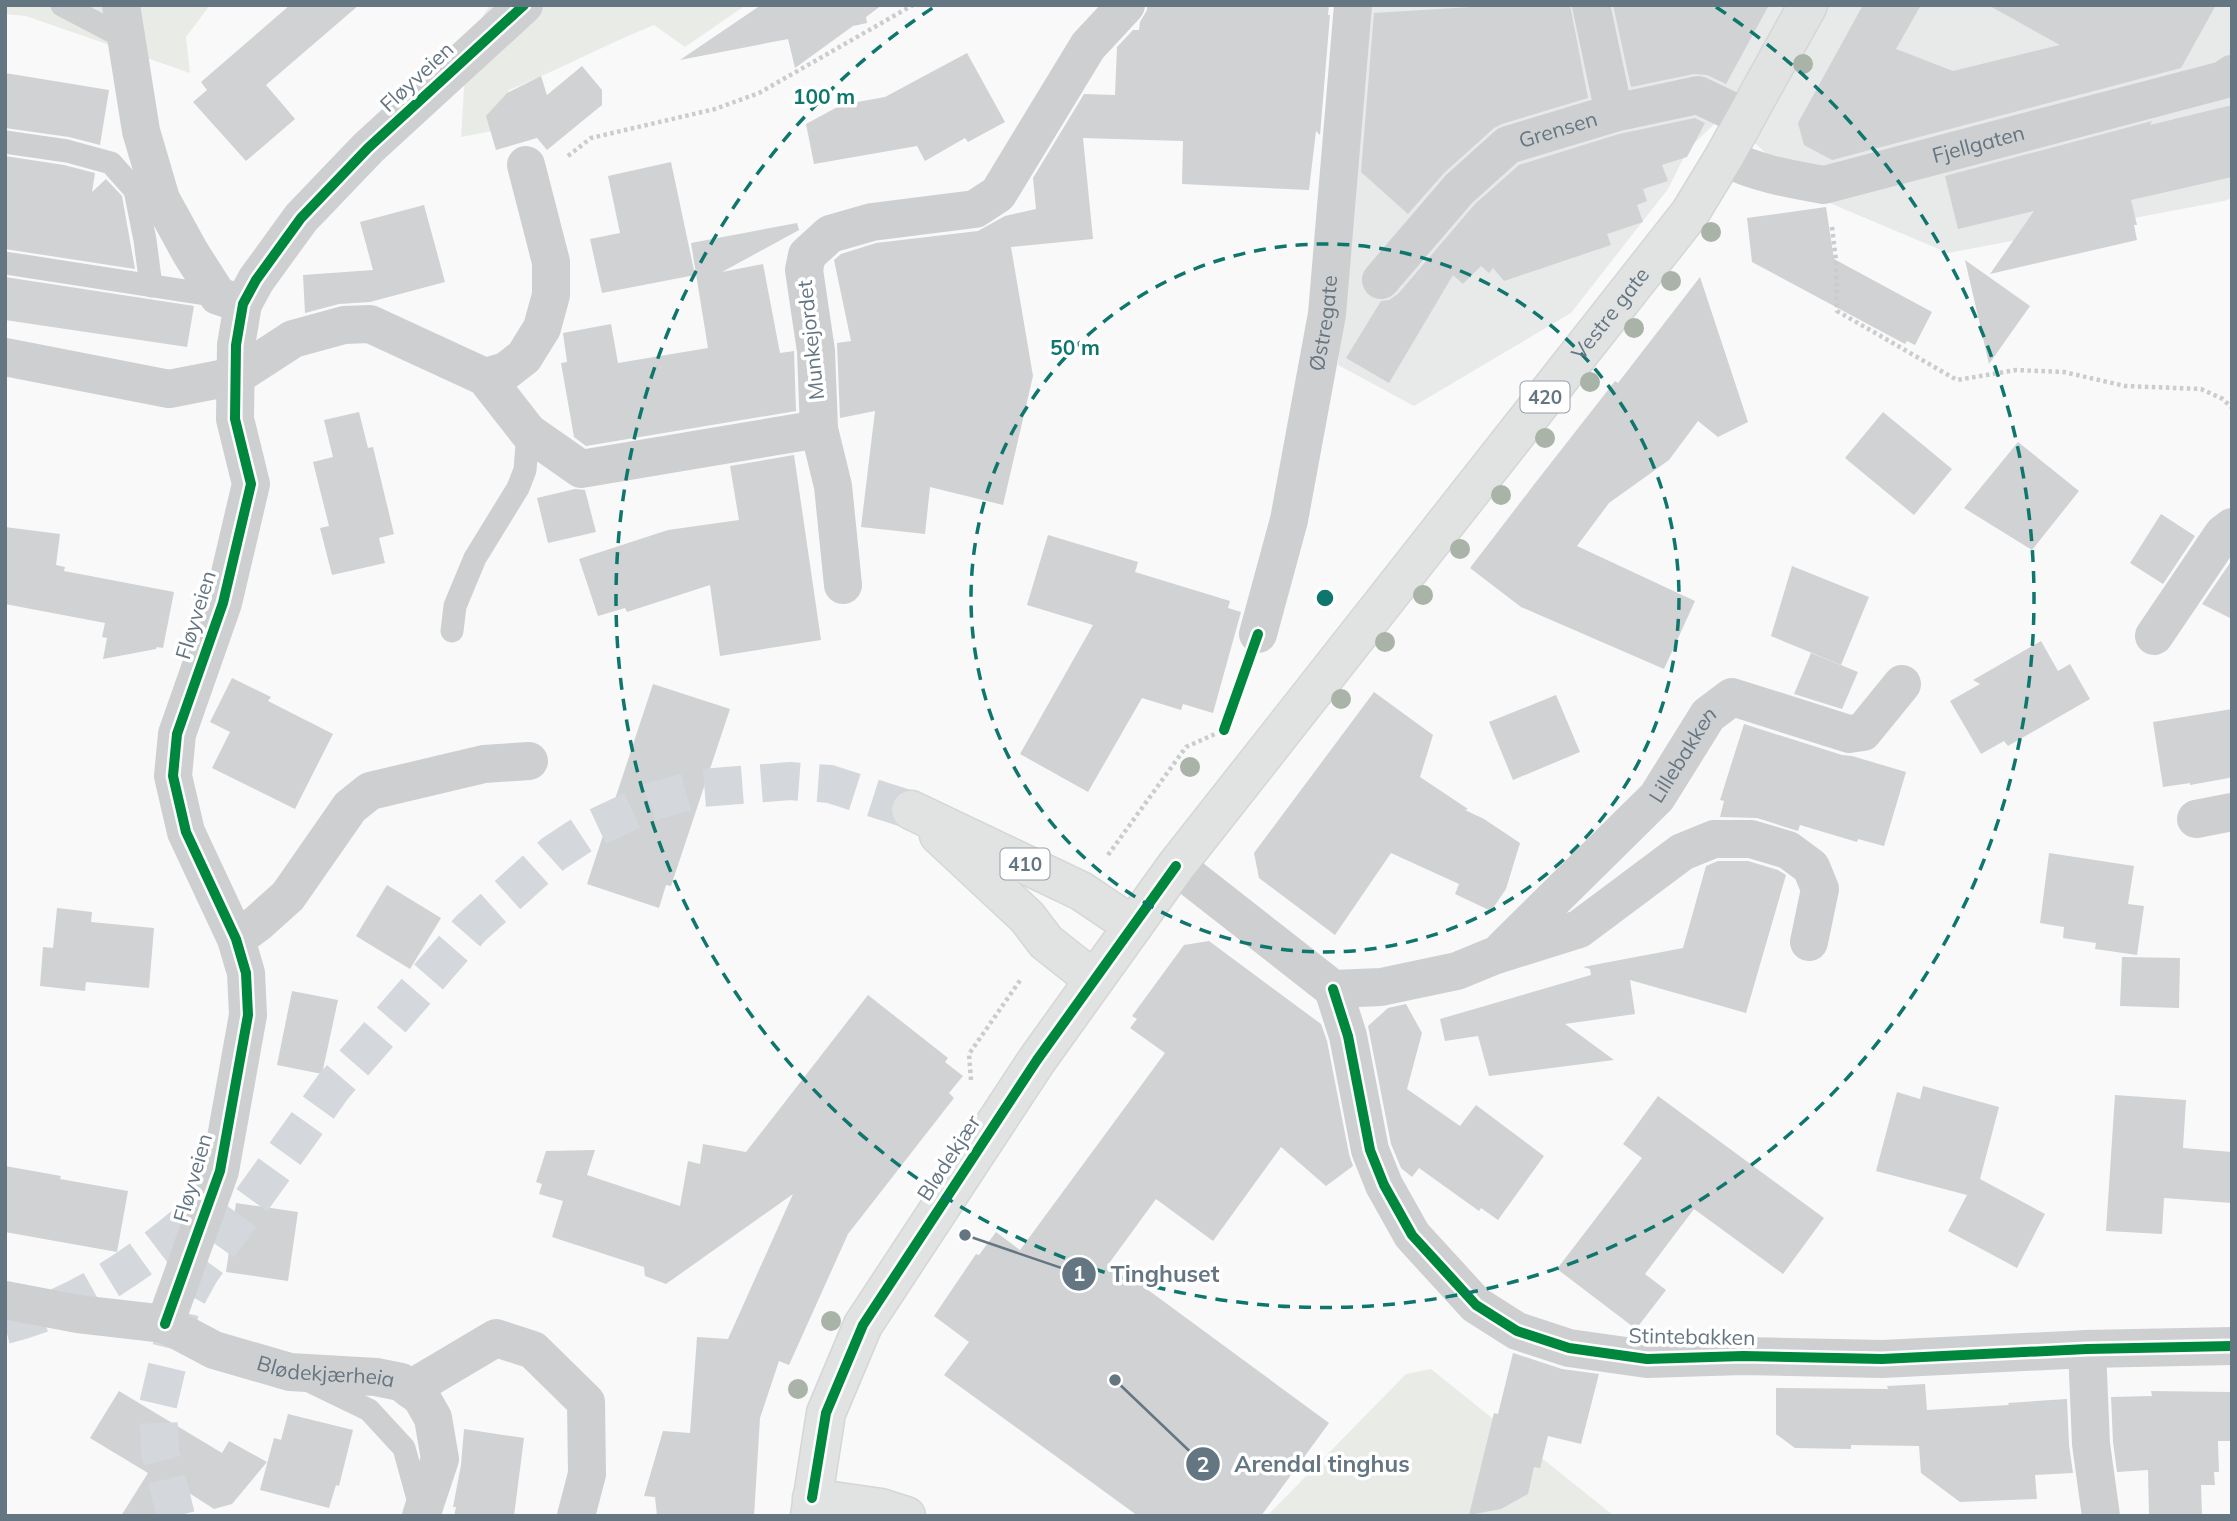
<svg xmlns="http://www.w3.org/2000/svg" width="2237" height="1521" font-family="Mulish,sans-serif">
<rect width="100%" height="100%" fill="#f9f9f9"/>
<path fill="#e8e9e9" d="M1368,5h864v193l-8,3 -276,52 -135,-57 -89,-81 -36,34 -20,40 -97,124 -157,93 -76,-41z"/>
<g fill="#e8ebe6">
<path d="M5,5h205l-24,32 4,36 -164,-57 -21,-2z"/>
<path d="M490,5h256l-61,42 -31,-22c-49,20 -96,45 -145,65l-10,26 -1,14 -37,7 6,-95z"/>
<path d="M1431,1369l183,147h-347l139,-142z"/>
</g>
<g fill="#d0d2d3">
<path d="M290,5h69l-93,80 29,34 -49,42 -53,-59 14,-12 -6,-8z"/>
<path d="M761,5h121l-16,12 1,6 -14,3 -58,42 -7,-29 -108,21z"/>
<path d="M1147,5h182l-1,10h2l-10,120 -4,-4 -7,59 -127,-6 1,-43 -100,-3 10,101 -82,8 22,129 -30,129 -73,-18 -5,47 -64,-7 14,-116 -35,7 -3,-75 14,-2 -17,-81 7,-6 35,-11 102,-12 27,-15 31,-7 -3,-31 51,-84 31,1 2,-48 16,-17h6l1,-8 7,-12z"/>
<path d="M1504,5h66l18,93 -86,26 -8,4 -50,45 -36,41 -47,-42 13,-159z"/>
<path d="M1613,5h156l-43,79 -19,-9 -13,-1 -63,13z"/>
<path d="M1863,5h58l-25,44 57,22 107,-26 -72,-40h228l-35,63 -349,92 -28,-15 -6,-22z"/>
<path d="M967,53l38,69 -37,20 -3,-4 -40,23 -8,-15 -103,18 -8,-40 35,-19 44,-8z"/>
<path d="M582,66l20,24v15l-55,45 -10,-12 -41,12 -10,-34 21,-23 34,-17 6,19z"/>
<path d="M5,73l104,17 -9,55 -31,-8 -64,-9z"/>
<path d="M2232,105v72l-101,23 6,25h-3l3,15 -147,34 44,-63 -76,18 -13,-53 207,-55 -2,4z"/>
<path d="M1695,118l10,5 -18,34 -25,8 6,16 -25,8 4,12 -10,4 6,17 -36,12 4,11 -107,36 -11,-13 -4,5 -8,-7 -18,18 -10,-9 -64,108 -43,-25 35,-57 8,-1 9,-6 77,-90 44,-39 100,-31z"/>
<path d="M5,156l59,9 31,8 -3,19 14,-13 16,17 13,73 -130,-20z"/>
<path d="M671,162l24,113 -93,18 -12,-54 30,-6 -12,-57z"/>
<path d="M424,205l21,77 -75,20 -31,2 -34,9 -2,-38 70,-5 -13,-48z"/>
<path d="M1826,207l8,52 98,53 -17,33 -8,-4 -2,3 -153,-82 -5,-44z"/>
<path d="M797,223l2,7 -77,42 41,-8 17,89 14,-2 2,60 -210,35 -12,-9 -13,-74 6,-1 -4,-29 48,-9 7,39 90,-15 -17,-105z"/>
<path d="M1965,260l65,46 -41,58z"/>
<path d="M5,277l189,29 -7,41 -182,-27z"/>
<path d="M1700,277l48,145 -30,15 -20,-16 -29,39 -60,43 -32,43 118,55 -31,68 -143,-62 -51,-39 66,-86 79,-101 3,2z"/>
<path d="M359,412l9,36 5,-1 21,87 -15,4 6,25 -53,12 -12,-47 9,-2 -16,-64 20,-5 -9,-37z"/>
<path d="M1883,412l69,57 -38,46 -69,-57z"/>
<path d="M2018,442l61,49 -47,59 -68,-42z"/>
<path d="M794,455l27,185 -101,16 -10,-71 -83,27 -2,-4 -27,8 -19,-57 89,-29 71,-10 -9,-54z"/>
<path d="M575,489l10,1 11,42 -48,11 -11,-45z"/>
<path d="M2161,514l34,22 -32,48 -33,-21z"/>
<path d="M5,527l55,7 -4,31 9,2 -1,4 110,21 -11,56 -6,-1 -1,2 -53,10 4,-21 -5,-1 3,-14 -100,-19z"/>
<path d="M1048,535l90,27 -3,10 95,29 -2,7 13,4 -28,101 -30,-9 -2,6 -39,-12 -54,94 -68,-38 73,-129 -66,-20z"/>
<path d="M2232,560v59l-30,-15z"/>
<path d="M1792,566l77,31 -28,68 -70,-29z"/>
<path d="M2041,641l17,30 12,-7 20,35 -82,47 -4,-5 -23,13 -31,-53 30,-17 -7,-4z"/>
<path d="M1811,653l47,19 -16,37 -48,-15z"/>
<path d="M232,678l39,19 -3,4 65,33 -38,75 -83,-41 18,-36 -20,-10z"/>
<path d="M653,684l77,25 -59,177 -5,-1 -7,23 -72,-24z"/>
<path d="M1374,692l59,43 -13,42 48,32 -3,1 19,9 36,24 -14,46 -15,22 -36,-17 4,-10 -68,-31 -56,82 -76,-57 -5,-25z"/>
<path d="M1556,695l24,57 -67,28 -24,-58z"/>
<path d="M2232,709v67l-3,2 -39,7v-2l-27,4 -10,-65z"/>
<path d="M1744,724l98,31 10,1 54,16 -22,74 -26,-7 -1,3 -57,-17 -2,6 -41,-13 -37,-1 4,-16 -4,-1z"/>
<path d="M2049,853l85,13 -6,38 16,2 -7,49 -42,-6 1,-6 -33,-5 1,-11 -24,-4z"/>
<path d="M1718,861h30l30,9 8,5 -40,138 -116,-33 5,34 -70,10 49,36 -125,16 -11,-40 -33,5 -5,-22 151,-44 -1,-6 -7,-2 100,-19 23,-82z"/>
<path d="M387,885l54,33 -31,51 -54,-33z"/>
<path d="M57,908l35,4 -1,10 63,6 -5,60 -63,-6 -1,9 -45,-5 3,-39 10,1z"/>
<path d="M1209,941l112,83 6,17 22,113 4,12 -27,20 -45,-39 -68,94 -57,-42 -46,63 219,161 -68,93h-123l-194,-141 25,-33 -35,-26 42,-62 3,1 17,-23 24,18 145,-197 -35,-25 7,-9 -5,-3 52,-71z"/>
<path d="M2122,957l58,1 -1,50 -59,-2z"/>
<path d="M292,991l46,9 -16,74 -45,-9z"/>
<path d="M868,995l80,63 -3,4 18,14 -14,17 5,5 -106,136 -59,131 -10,-4 -19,57 -6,98h-97l-2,-19 -11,-1 19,-65 27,2 7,-96 31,2 65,-145 -127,90 -21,-8 -1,-9 -92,-30 11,-36 -24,-7 3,-10 -6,-2 10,-31 49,-1 -8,25 93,31 8,-45 12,3 3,-20 43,8z"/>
<path d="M1406,1004l16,29 -15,56 53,37 16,-21 68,51 -46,64 -17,-12 -2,3 -60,-43 -7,9 -11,-9 -10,-24 -23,-118 20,-18z"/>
<path d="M1923,1086l76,21 -19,72 65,35 -28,54 -69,-37 19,-36 -91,-24 21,-79 23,7z"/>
<path d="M2115,1095l71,5 -3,48 49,4v51l-68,-5 -2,36 -56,-3z"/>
<path d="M1658,1096l166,122 -41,56 -89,-65 -49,65 21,16 -30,39 -79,-60 85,-111 -19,-14z"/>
<path d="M5,1166l56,10 -1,3 68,12 -11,61 -112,-20z"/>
<path d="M236,1203l62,9 -10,69 -62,-9z"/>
<path d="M1513,1353l49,16 37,5 -18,70 -33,-8 -8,32 -6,-1 -6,27 -27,15 -32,6 25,-102 4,1z"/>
<path d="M1925,1384l2,26 82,-5 -1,-2 59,-4 2,46 4,28 -38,2 2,24 -77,3 -39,-29 -2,-27 -68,-1v4l-56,-1 -19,-14v-46l112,1 -1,-3z"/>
<path d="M119,1391l103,62 7,-12 38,21 -35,42 -18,5 -25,-16 -14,23h-54l27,-43 -58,-35z"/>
<path d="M2151,1391l81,1v49h-14l1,31h-5l1,13h-14l1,31h-53l-1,-46 -31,2 -4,-30 -2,-45 41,-1z"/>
<path d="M288,1414l65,16 -14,56 -3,-1 -7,23 -69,-18 14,-52 7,2z"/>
<path d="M464,1429l60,9 -10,78h-60l2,-9h-3l8,-42z"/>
</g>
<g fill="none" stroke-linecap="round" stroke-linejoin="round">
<g stroke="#d4d8dc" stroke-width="38" stroke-dasharray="38 19" stroke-linecap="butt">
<path d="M5,1325c82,-20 150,-73 212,-128"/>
<path d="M176,1516l-16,-64 -2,-47 23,-98 20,-36 132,-184 138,-159 82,-74 35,-23 62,-29 51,-14 89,-7 40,3 81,26"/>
</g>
<defs>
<g id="primary">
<path d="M911,810l170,81 52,35"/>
<path d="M939,835l88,82 19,25 48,38"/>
<path d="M812,1498l69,10 25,8"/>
<path id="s6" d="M810,1516l16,-103 37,-88 174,-265 139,-194 514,-653 34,-56 84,-152"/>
</g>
</defs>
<use href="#primary" stroke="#d5d6d7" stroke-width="41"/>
<g stroke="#cbcccd" stroke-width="4.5" stroke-dasharray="3.5 3.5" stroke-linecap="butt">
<path d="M568,156l23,-18 124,-29 44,-16 154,-88"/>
<path d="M1832,227l4,34 1,50 120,69 59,-10 48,2 61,14 76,3 22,10 9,9"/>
<path d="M1108,855l78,-108 38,-17"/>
<path d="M971,1080l-2,-26 52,-75"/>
</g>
<g stroke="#cecfd0" stroke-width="23">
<path d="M62,5l65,34"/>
<path d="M5,142l62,9 44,12 24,27 10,50 6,46"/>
<path d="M5,263l213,33"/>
<path d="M452,631l3,-25 20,-48 43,-70 7,-18 3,-38"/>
<path d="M309,1381l60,29 35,38 17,62"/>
</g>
<g stroke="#cecfd0" stroke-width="38">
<path d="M121,5l20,126 20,68 29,53 28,44 25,8"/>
<path d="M1591,5l23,108"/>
<path id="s1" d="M1724,157c31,16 66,22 100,28l399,-105 9,-6"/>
<path id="s2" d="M1381,280l78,-91 49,-44 106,-32 84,-18 48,23"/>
<path d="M5,357l164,32 67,-13 57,-37 51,-14 26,-1 115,53 43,55 53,37 238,-40"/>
<path d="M485,377l21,-6 18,-14 18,-29 9,-33v-33l-25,-97"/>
<path d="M843,585l-10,-99 -14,-57 -3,-78 -12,-81 3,-15 23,-21 42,-12 103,-13 23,-15 90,-148 38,-41"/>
<path id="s3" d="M1258,634l31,-114 38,-206 26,-309"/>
<path d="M2154,636l69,-102 9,-7"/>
<path d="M2196,819l36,-7"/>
<path d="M1176,866l157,123 48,-2 76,-16 39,-16 83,-26 103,-77 32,-13h37l37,11 23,17 9,22 -11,53"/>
<path d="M236,939l22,-16 30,-27 62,-89 20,-16 114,-27 45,-3"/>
<path id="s4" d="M1503,949l154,-152 51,-82 24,-18 117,37 14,-2 39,-48"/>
<path d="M1333,989l15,47 22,114 14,35 28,50 64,70 41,26 52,17 78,11 96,-3 139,3 205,-10 145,-3"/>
<path id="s5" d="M5,1300l73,14 87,10 49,26 76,22 86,5 25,5 20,15 12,21 7,41 -19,57"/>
<path d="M165,1324l55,-153 28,-156 -2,-42 -10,-34 -50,-107 -13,-56 4,-42 46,-131 28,-119 -16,-65 1,-74 7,-41 13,-24 45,-62 67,-70 156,-143"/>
<path d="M2087,1349l4,95 10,72"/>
<path d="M410,1389l86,-51 37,12 53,52 1,72 -11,42"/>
</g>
<use href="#primary" stroke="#e1e2e2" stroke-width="38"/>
<defs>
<g id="cycleway">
<path d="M1224,730l34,-96"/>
<path d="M1333,989l15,47 22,114 14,35 28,50 64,70 41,26 52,17 78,11 96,-3 139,3 205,-10 145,-3"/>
<path d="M165,1324l55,-153 28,-156 -2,-42 -10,-34 -50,-107 -13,-56 4,-42 46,-131 28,-119 -16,-65 1,-74 7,-41 13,-24 45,-62 67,-70 156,-143"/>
<path d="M812,1498l14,-85 37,-88 174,-265 139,-194"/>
</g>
</defs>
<use href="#cycleway" stroke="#fff" stroke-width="15"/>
<use href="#cycleway" stroke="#00873e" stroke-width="10"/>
</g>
<g fill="#a9b3a7">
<circle cx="1803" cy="64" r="10"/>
<circle cx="1711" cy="232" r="10"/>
<circle cx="1671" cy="281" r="10"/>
<circle cx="1634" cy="328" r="10"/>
<circle cx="1590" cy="382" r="10"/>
<circle cx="1545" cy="438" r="10"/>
<circle cx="1501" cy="495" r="10"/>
<circle cx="1460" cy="549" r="10"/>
<circle cx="1423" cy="595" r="10"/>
<circle cx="1385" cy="642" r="10"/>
<circle cx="1341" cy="699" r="10"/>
<circle cx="1190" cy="767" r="10"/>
<circle cx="831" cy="1321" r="10"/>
<circle cx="798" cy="1389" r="10"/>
</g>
<g fill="none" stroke="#0f766e" stroke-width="3.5" stroke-dasharray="12 9">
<circle cx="1325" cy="598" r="354"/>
<path d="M1716 7A709 709 0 1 1 934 7"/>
</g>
<g text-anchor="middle" stroke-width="7" stroke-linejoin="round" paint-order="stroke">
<g fill="#fff" stroke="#939fa8" stroke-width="2">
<rect x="1520.5" y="381.5" width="49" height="31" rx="5"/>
<rect x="1000.5" y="848.5" width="49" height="31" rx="5"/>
</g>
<g font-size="19" font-weight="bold" fill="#657683">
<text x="1545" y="404">420</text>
<text x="1025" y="871">410</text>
</g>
<g font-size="21" fill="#657683" stroke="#fff">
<text transform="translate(417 77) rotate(-43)" y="7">Fløyveien</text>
<text dy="7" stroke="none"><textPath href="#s2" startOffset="238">Grensen</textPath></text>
<text dy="7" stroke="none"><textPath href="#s1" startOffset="264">Fjellgaten</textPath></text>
<text dy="7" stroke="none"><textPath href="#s6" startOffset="1458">Vestre gate</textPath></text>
<text dy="7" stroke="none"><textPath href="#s3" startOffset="318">Østregate</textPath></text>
<text transform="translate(811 340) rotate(-96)" y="7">Munkejordet</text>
<text transform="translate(196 615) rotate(-73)" y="7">Fløyveien</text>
<text dy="7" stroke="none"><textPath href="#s4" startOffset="266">Lillebakken</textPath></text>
<text transform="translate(949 1158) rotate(-57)" y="7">Blødekjær</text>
<text transform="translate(193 1178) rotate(-74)" y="7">Fløyveien</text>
<text transform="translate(1692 1337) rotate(1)" y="7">Stintebakken</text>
<text dy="7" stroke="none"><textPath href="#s5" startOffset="332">Blødekjærheia</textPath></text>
</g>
</g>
<circle cx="1325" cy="598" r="10" fill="#0f766e" stroke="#fff" stroke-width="3.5"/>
<g font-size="21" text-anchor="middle" font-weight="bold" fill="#0f766e" stroke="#fff" stroke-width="7" stroke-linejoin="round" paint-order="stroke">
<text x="824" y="104">100 m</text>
<text x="1075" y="355">50 m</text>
</g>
<path fill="none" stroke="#657683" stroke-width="2.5" d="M965 1235L1079 1274M1115 1380L1203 1464"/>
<g fill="#657683" stroke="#fff" stroke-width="2.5">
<circle cx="965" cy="1235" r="7"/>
<circle cx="1115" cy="1380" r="7"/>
<circle cx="1079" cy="1274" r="18"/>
<circle cx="1203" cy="1464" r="18"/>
</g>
<g font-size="21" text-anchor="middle" font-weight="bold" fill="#fff">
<text x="1079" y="1281">1</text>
<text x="1203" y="1472">2</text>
</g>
<g font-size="23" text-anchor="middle" font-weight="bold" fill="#657683" stroke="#fff" stroke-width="7" stroke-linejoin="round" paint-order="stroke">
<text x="1165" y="1282">Tinghuset</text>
<text x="1322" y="1472">Arendal tinghus</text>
</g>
<rect width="2237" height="1521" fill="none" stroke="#657683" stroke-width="14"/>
</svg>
